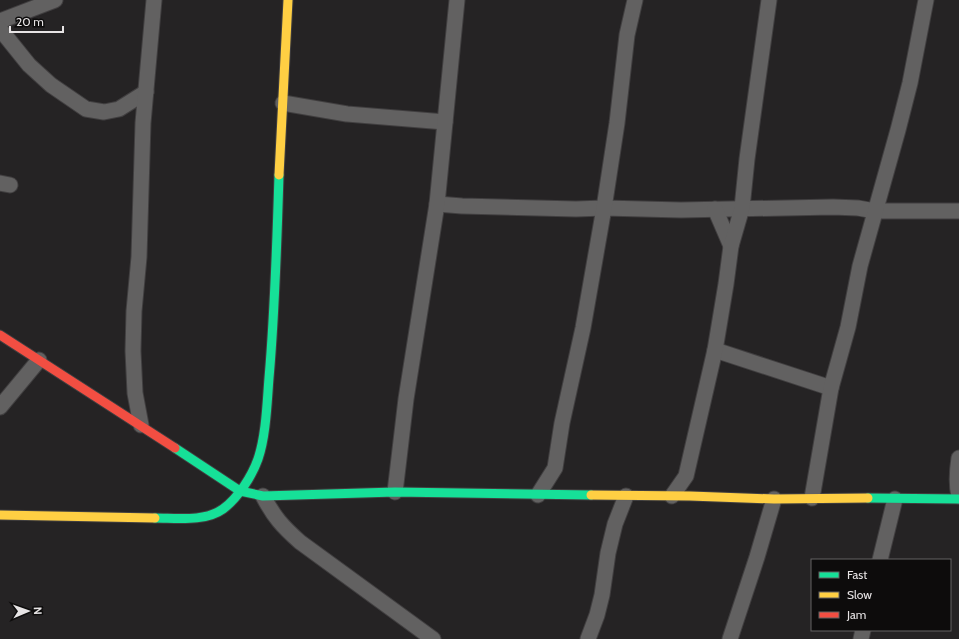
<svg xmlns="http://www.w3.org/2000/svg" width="959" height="639" font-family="Cabin,sans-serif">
<rect width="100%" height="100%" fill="#252324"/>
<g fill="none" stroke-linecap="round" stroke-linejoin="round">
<defs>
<g id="street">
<path d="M0,21l55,-21"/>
<path d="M0,29l29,36 22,20 35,24 18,3 15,-3 27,-17"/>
<path d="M283,103l64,11 98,8"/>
<path d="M0,183l10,2"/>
<path d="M437,204l25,2 114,3 28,-1 77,2 152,-3 25,1 17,3h84"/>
<path d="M715,209l16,37"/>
<path d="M715,350l116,38"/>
<path d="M0,407l39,-47"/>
<path d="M141,425l-6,-32 -2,-42 1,-40 5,-54 4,-134 11,-123"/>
<path d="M959,458c-2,13 -3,26 0,38"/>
<path d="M395,492l11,-93 31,-195 20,-204"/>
<path d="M538,495l17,-27 7,-45 21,-95 21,-120 13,-85 10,-88 8,-35"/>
<path d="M263,496c11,21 19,30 37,46l133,97"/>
<path d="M672,496l14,-20 29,-126 11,-66 5,-38 11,-38 5,-49 22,-159"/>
<path d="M812,498l19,-110 17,-61 12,-61 38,-136 12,-47 16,-83"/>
<path d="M880,560l15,-61"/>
<path d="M588,639l9,-24 5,-20 6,-42 7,-29 11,-28"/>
<path d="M730,639l27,-82 17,-58"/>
<path d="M861,639l2,-9"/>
</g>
<g id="fast">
<path d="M175,448l65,43 23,5 132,-4 196,3"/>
<path d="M868,498l91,1"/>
<path d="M155,518c21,0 50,4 68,-9 15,-11 29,-33 35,-50 8,-23 9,-56 11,-81 6,-68 8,-136 10,-203"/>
</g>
<g id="slow">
<path d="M279,175l9,-175"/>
<path d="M591,495l99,1 84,3 94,-1"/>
<path d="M0,515l155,3"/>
</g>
<path id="jam" d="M0,335l175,113"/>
</defs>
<use href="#street" stroke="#413f40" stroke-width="17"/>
<use href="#fast" stroke="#413f40" stroke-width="11"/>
<use href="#slow" stroke="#413f40" stroke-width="11"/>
<use href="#jam" stroke="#413f40" stroke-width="11"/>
<use href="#street" stroke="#626161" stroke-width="15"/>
<use href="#fast" stroke="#16e098" stroke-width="9"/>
<use href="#slow" stroke="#ffcf43" stroke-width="9"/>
<use href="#jam" stroke="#f24e42" stroke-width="9"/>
</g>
<rect x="811" y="559" width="140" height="72" fill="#0d0c0c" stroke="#646263"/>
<rect x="819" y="572" width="20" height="6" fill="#16e098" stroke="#646263"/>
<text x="847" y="579" font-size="12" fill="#e7e4e5">Fast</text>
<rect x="819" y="592" width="20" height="6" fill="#ffcf43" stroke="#646263"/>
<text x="847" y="599" font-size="12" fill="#e7e4e5">Slow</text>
<rect x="819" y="612" width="20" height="6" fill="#f24e42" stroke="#646263"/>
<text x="847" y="619" font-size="12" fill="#e7e4e5">Jam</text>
<g transform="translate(28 611) rotate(88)" stroke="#0d0c0c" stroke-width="3" paint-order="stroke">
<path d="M0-3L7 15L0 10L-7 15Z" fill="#e7e4e5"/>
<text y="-6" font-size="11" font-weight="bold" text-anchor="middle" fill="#e7e4e5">N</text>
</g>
<path d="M10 26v6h53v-6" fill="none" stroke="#e7e4e5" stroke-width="2"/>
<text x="16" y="26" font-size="12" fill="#e7e4e5" stroke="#0d0c0c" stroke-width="3" paint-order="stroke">20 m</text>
</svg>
